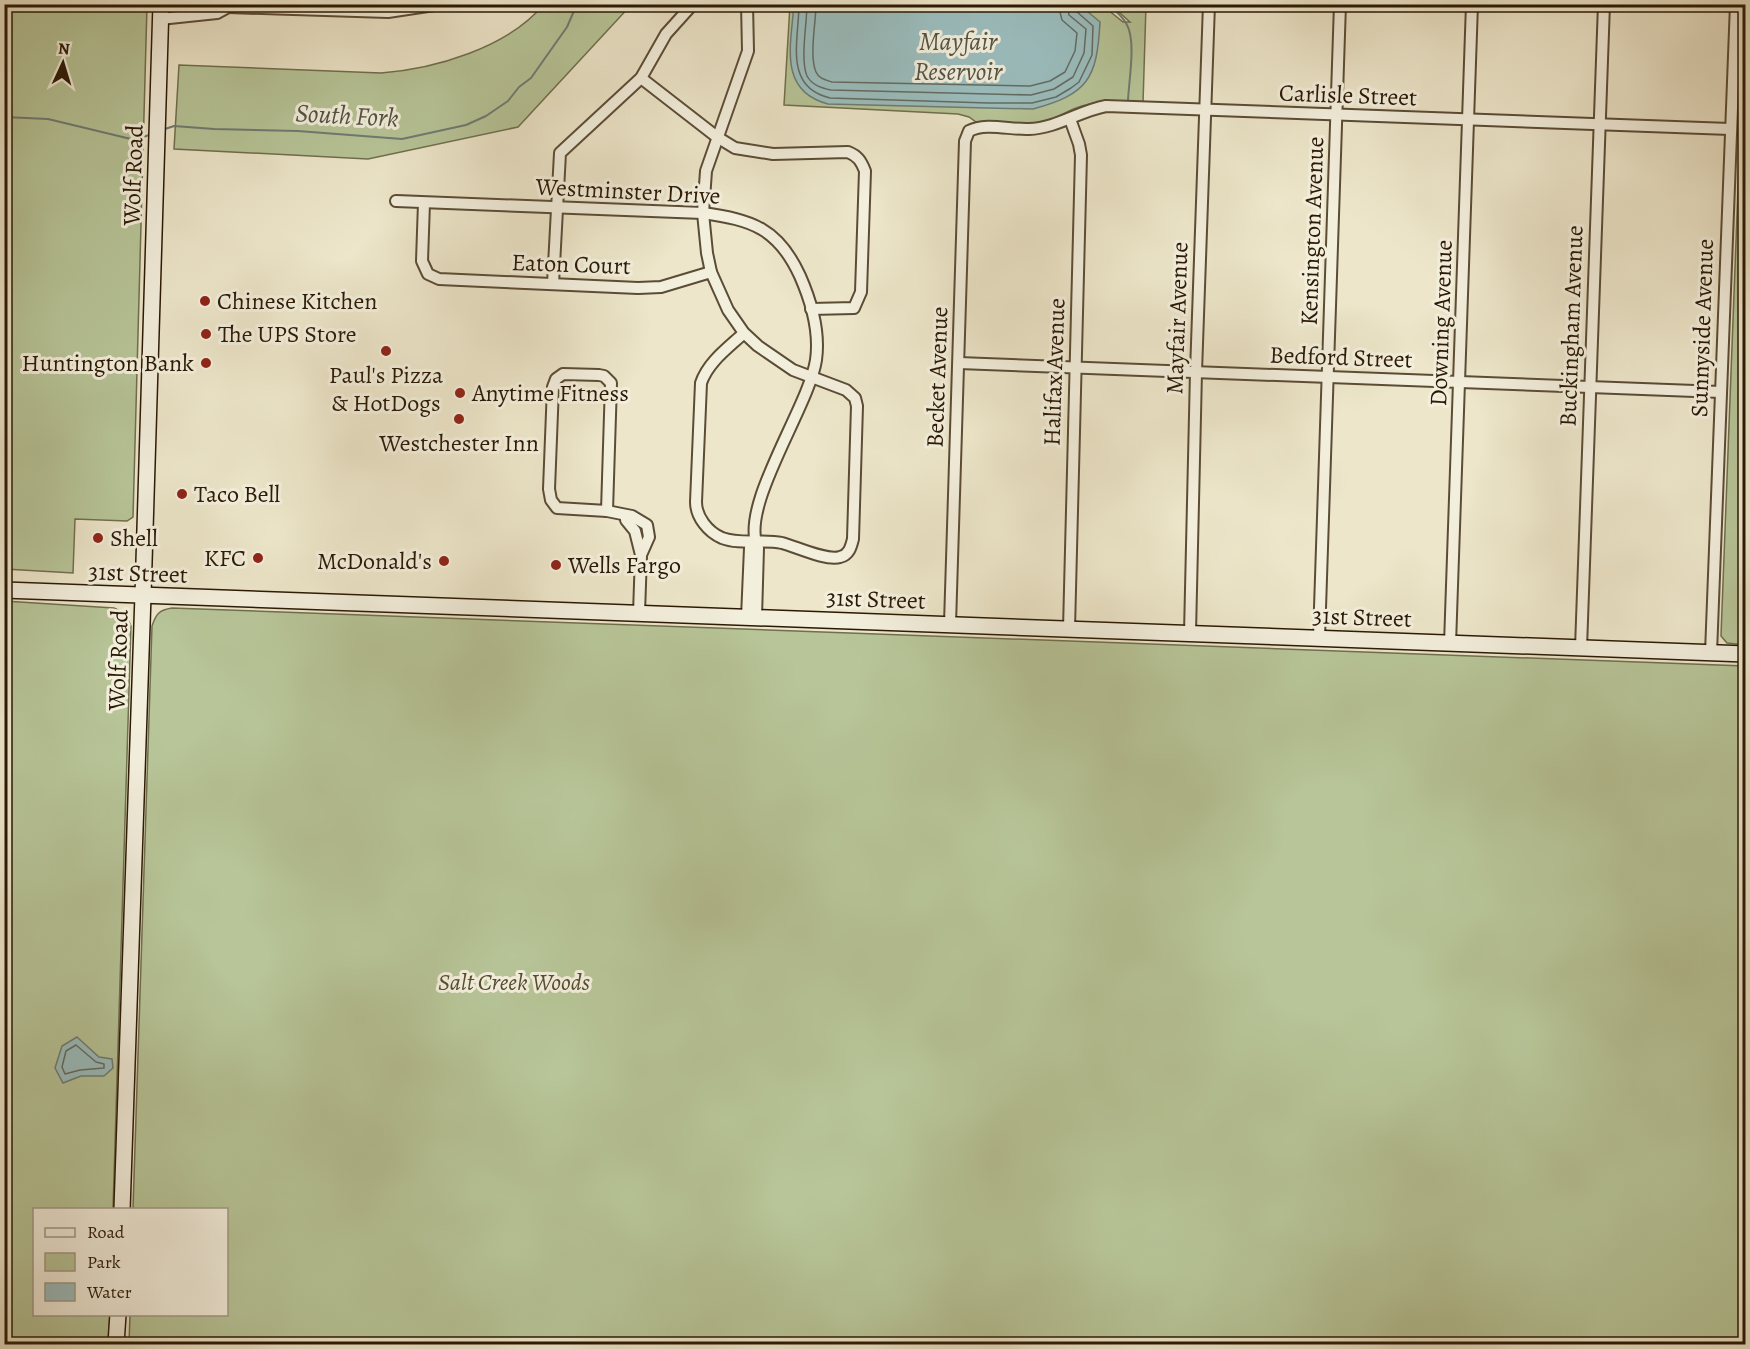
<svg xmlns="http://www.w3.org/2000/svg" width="1750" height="1349" font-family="Alegreya,serif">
<rect width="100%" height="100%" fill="#ede6ca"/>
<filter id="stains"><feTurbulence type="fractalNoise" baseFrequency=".00333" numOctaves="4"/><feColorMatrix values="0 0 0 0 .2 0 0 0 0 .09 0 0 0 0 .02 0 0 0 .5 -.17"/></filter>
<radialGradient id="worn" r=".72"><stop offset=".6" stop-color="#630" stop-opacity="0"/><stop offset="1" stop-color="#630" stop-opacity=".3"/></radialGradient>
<g fill="#b7c598" stroke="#706f4e" stroke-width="1.5">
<path d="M544,4l87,1 -113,122 -150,32 -194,-10 5,-84 202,8c53,-4 127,-25 163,-69z"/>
<path d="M4,5h143l-14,512 -6,4 -52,-2 -2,54 -68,-4z"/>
<path d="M790,5h312l21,17h7l-19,-17h35l-3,98c-21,-2 -41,-3 -61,3 -14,4 -26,13 -40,16 -21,4 -45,0 -66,0l-7,-5 -11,-3 -174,-9z"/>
<path d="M1745,5h1l-1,640 -18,-2 -6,-7z"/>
<path d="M4,601l110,7 11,5 6,13 -18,583 -79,1v104l76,1 -2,29h-103z"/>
<path d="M172,608l1573,58v678h-1616l1,-29 96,-1v-104l-93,-1 19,-583c4,-12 7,-16 20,-18z"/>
</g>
<g fill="#9bbebf" stroke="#6e7c74" stroke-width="1.5">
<path d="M794,4l282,1 11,6 13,11c-3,57 -12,72 -67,87l-205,-5c-50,-13 -37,-59 -34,-100z"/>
<path d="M77,1037l22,20 13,2 1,9 -9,8h-23l-18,7 -8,-15 7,-22z"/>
</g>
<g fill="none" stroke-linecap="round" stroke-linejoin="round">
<g stroke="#626c62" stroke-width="1.5">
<path d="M799,4c0,36 -16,83 31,94l158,5h44l24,-6 15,-9 8,-6 13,-27 1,-29 -17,-15 -2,-7"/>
<path d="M807,4c0,20 -7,55 0,72 5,9 14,12 24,14l200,5 23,-6 19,-12 11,-24 2,-24 -17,-14 -2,-11"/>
<path d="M816,4c0,18 -7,52 0,68 3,7 10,8 16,10l198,4 20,-5 15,-9 10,-21 2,-18 -15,-13 -4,-16"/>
<path d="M76,1045l20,17 8,2v4l-24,2 -15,4 -3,-7 4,-16z"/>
</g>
<g stroke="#6e7c74" stroke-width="2">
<path d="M1108,4c7,7 15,12 19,21 9,16 2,55 1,75"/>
<path d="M4,117l44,2 87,21 14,-5"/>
<path d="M165,129l9,-3 40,3 84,2 104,8 64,-14 20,-9 22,-15 11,-14 12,-9 36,-51 10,-23"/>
</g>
<defs>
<g id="street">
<path d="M222,4l6,3 160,5 53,-8"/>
<path d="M160,19l57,-6 11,-6"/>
<path d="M641,78l76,59 18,11 38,6 75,-2c10,4 13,9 17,19l-4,121 -7,16 -43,1"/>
<path d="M396,201l307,12c49,7 75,15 97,63 11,25 20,56 16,84 -7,47 -78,148 -58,188l-2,69"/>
<path d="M424,203l-2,58 6,13 11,5 199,9 23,-1 50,-15"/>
<path d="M553,284l7,-131 81,-75 25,-44 27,-30"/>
<path d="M744,333c-16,15 -36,29 -43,50l-5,119c0,15 12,30 26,36 18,7 41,1 60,5 15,4 44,18 58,14 9,-2 11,-10 13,-18l4,-133 -2,-8 -9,-8 -53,-20 -35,-24 -14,-13 -16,-23 -17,-38 -4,-19 -4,-40 3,-42 42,-120 -1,-47"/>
<path d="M959,363l762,29"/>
<path d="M563,374l36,1 5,1 7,7 -4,128 -50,-3 -6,-8 -2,-11 4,-102 3,-8z"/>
<path d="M607,511l25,5 15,9 2,12 -8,18"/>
<path d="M626,516v4l9,11 6,24 -2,58"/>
<path d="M747,617l3,-69 4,-7"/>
<path d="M950,624l15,-483 4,-10c17,-9 41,-1 60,-2 28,-1 50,-18 77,-23l624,23"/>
<path d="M1069,629l12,-474 -2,-11 -9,-25"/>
<path d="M1190,633l6,-261 13,-368"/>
<path d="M1319,638l21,-634"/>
<path d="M1450,644l22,-640"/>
<path d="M1581,648l23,-644"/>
<path d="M1711,653l25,-649"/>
</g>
<g id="secondary">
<path d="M4,590l1742,64"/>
<path d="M122,1210l21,-615 18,-591"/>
<path d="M116,1344l2,-30"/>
</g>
</defs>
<use href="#street" stroke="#5b4c36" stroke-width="14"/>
<use href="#secondary" stroke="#2a1904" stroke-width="18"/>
<use href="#street" stroke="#f3efdd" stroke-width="10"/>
<use href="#secondary" stroke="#f3efdd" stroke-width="15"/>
</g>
<g fill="#8f2418" stroke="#f3efdd" stroke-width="2">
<circle cx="205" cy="301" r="6"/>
<circle cx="206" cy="334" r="6"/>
<circle cx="386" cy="351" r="6"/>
<circle cx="206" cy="363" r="6"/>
<circle cx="460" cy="393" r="6"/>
<circle cx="459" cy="419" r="6"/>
<circle cx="182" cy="494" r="6"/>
<circle cx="98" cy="538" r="6"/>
<circle cx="258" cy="558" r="6"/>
<circle cx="444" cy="561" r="6"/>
<circle cx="556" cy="565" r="6"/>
</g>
<g text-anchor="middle" stroke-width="6" stroke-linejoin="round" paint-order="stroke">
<g font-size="24" fill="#2a1904" stroke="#f3efdd">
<text transform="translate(1348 95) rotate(2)" y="8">Carlisle Street</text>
<text transform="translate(133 175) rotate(-88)" y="8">Wolf Road</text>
<text transform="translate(628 191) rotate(3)" y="8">Westminster Drive</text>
<text transform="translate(1312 231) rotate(-88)" y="8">Kensington Avenue</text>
<text transform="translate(571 264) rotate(2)" y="8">Eaton Court</text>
<text transform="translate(1177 318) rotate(-88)" y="8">Mayfair Avenue</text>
<text transform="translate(1441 323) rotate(-88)" y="8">Downing Avenue</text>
<text transform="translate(1571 326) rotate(-88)" y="8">Buckingham Avenue</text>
<text transform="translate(1702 328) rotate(-88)" y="8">Sunnyside Avenue</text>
<text transform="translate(1341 357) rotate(2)" y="8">Bedford Street</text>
<text transform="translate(1054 372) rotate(-88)" y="8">Halifax Avenue</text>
<text transform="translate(937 377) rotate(-88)" y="8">Becket Avenue</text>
<text transform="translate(138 573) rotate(2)" y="8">31st Street</text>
<text transform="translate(876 599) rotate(2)" y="8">31st Street</text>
<text transform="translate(1362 617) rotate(2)" y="8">31st Street</text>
<text transform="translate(118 660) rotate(-88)" y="8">Wolf Road</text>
</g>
<g font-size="24" fill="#2a1904" stroke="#f3efdd" text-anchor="start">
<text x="217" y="309">Chinese Kitchen</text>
<text x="218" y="342">The UPS Store</text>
<text x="194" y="371" text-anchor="end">Huntington Bank</text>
<text x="386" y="383" text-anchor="middle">Paul's Pizza<tspan x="386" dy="28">&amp; HotDogs</tspan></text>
<text x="472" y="401">Anytime Fitness</text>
<text x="459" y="451" text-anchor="middle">Westchester Inn</text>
<text x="194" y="502">Taco Bell</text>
<text x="110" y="546">Shell</text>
<text x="246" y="566" text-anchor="end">KFC</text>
<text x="432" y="569" text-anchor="end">McDonald's</text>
<text x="568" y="573">Wells Fargo</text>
</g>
<g font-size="24" font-style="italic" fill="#544d30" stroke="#f3efdd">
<text x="514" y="990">Salt Creek Woods</text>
</g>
<g font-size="26" font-style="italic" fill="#525345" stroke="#f3efdd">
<text x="958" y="50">Mayfair<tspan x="958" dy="30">Reservoir</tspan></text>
<text transform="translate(347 115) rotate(3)" y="9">South Fork</text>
</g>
</g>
<rect width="1750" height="1349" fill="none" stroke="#ede6ca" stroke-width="24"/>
<rect x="6" y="6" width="1738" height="1337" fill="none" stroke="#2a1904" stroke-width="3"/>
<rect x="12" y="12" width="1726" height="1325" fill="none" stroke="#2a1904" stroke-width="1.5"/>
<rect x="33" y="1208" width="195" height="108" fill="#f3efdd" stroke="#a39986" stroke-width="1.5"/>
<rect x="45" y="1228" width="30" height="9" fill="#f3efdd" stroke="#a39986" stroke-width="1.5"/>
<text x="87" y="1238" font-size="18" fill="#2a1904">Road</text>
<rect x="45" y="1253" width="30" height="18" fill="#b7c598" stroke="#a39986" stroke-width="1.5"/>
<text x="87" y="1268" font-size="18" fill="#2a1904">Park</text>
<rect x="45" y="1283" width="30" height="18" fill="#9bbebf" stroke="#a39986" stroke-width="1.5"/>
<text x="87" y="1298" font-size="18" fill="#2a1904">Water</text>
<g transform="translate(63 63) rotate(4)" stroke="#f3efdd" stroke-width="4.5" paint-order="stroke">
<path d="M0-4.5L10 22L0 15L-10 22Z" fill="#2a1904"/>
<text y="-9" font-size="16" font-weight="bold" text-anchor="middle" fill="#2a1904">N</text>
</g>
<rect width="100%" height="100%" filter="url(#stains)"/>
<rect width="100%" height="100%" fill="url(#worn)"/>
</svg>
